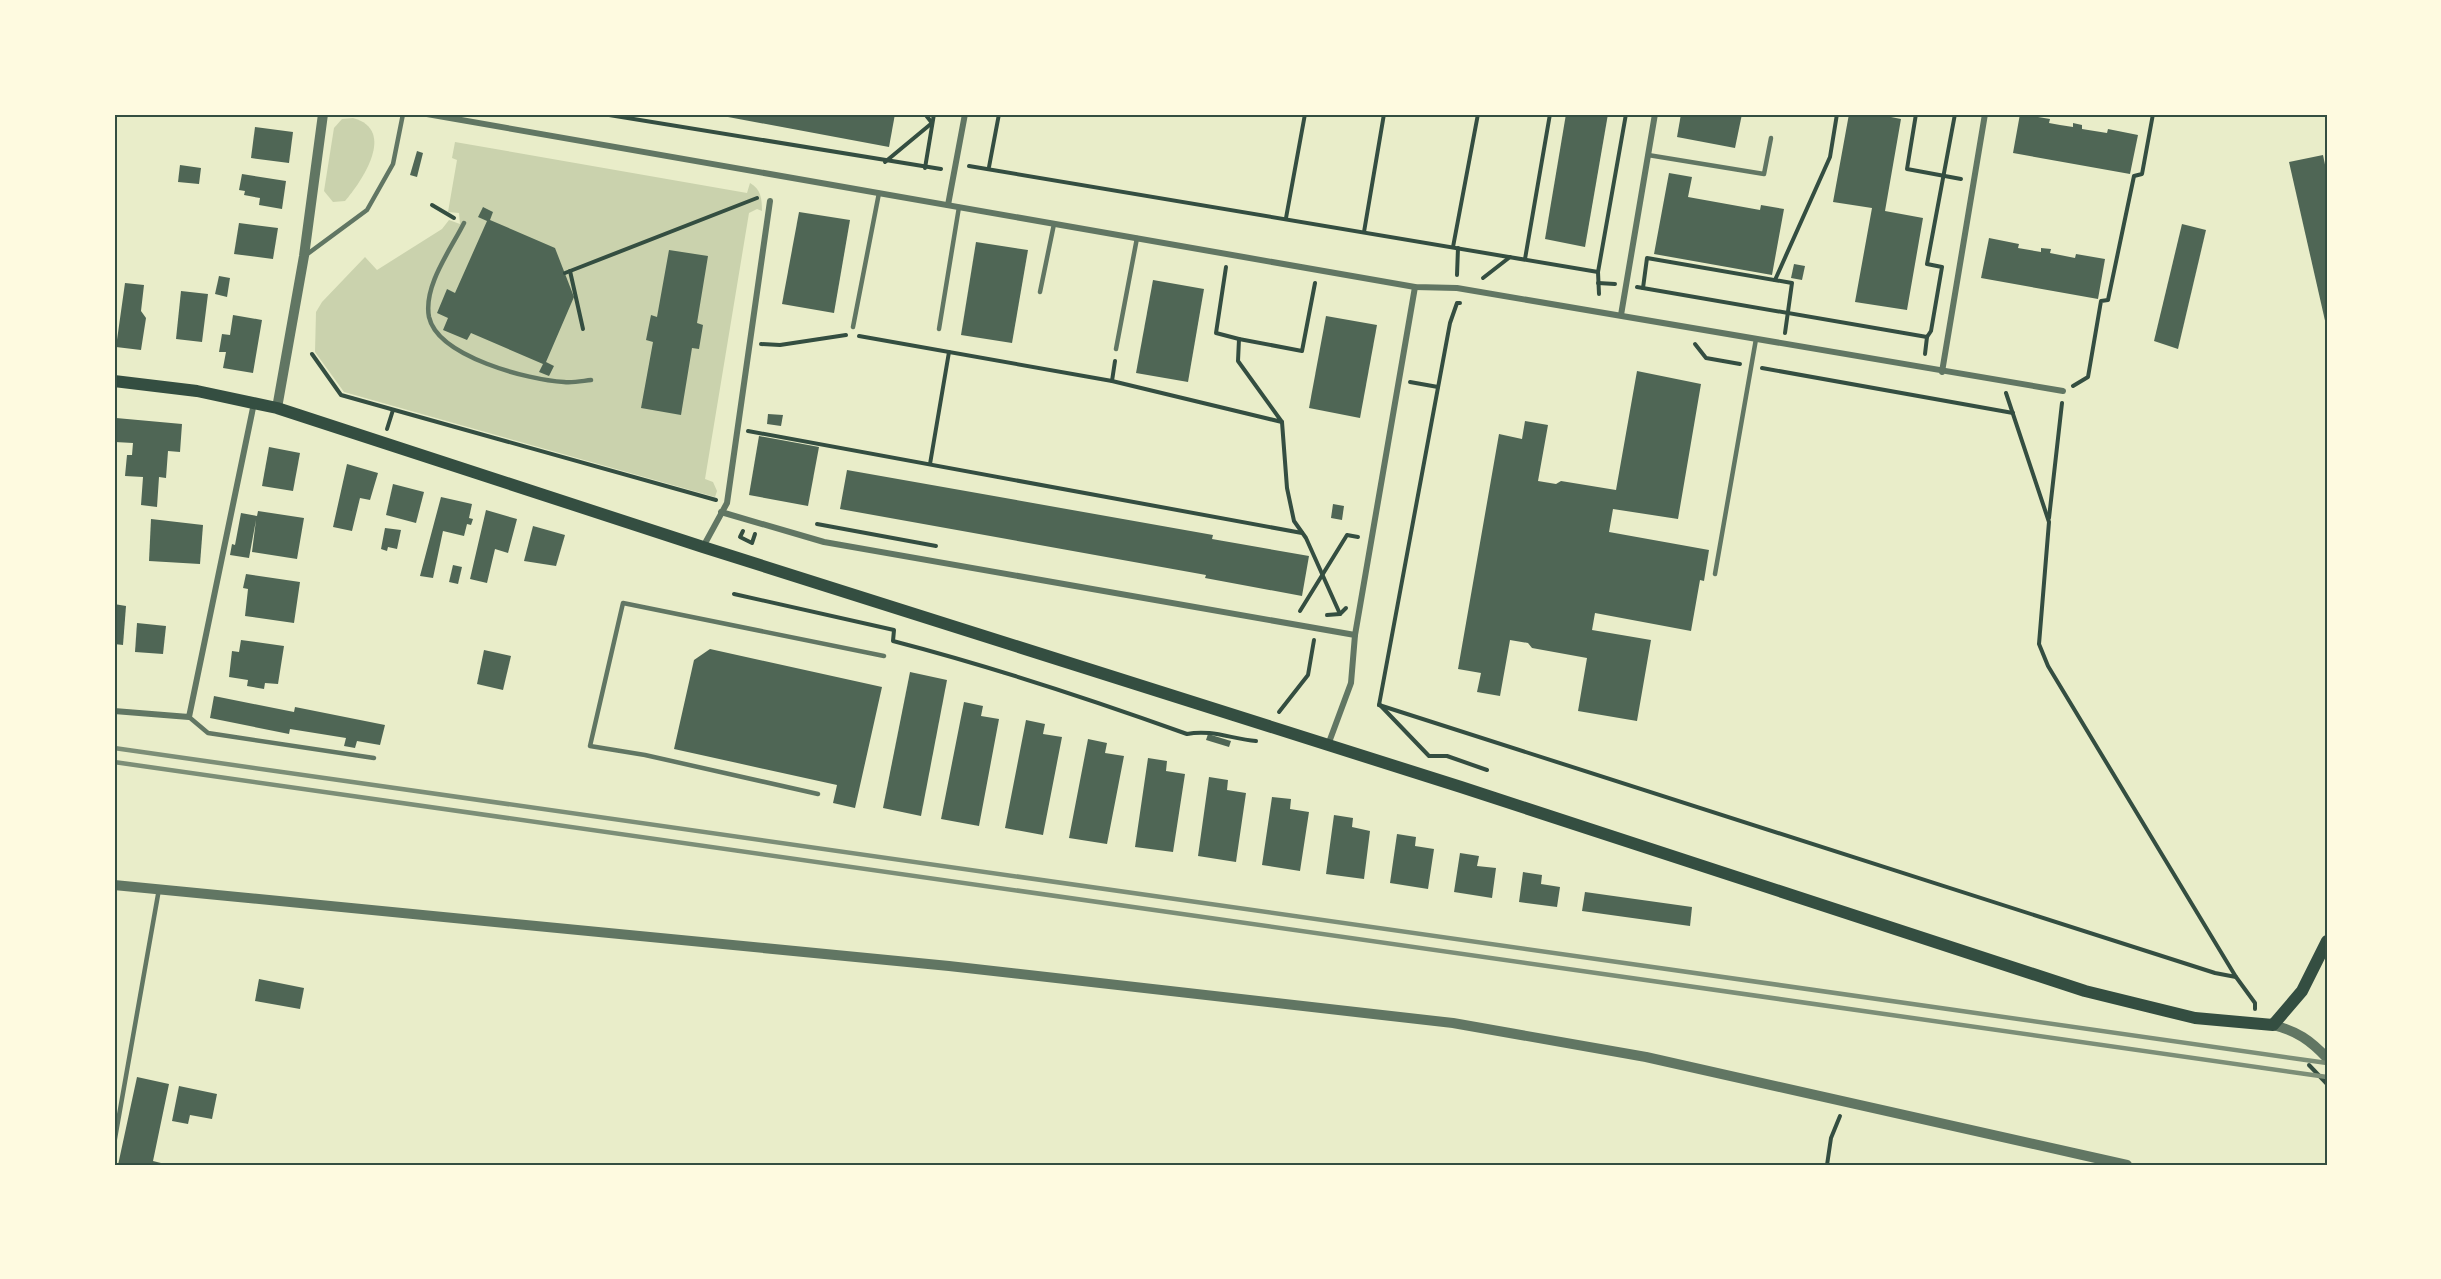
<svg xmlns="http://www.w3.org/2000/svg" width="2441" height="1279" font-family="'Playfair Display',serif">
<rect width="100%" height="100%" fill="#e9edc9"/>
<g fill="#cad2ad">
<path d="M353,118c44,12 9,63 -8,83l-12,1 -9,-11 10,-63 8,-9z"/>
<path d="M455,142l292,51 3,-10c11,6 12,16 12,28l-5,-2 -8,4 -44,266 8,3 4,9 -2,6 -371,-105 -29,-40 1,-40 6,-10 43,-45 12,13 65,-41 7,-9 11,4 -1,-11 -11,-1 9,-52 -5,-2z"/>
</g>
<g fill="#4f6655">
<path d="M712,114h183l-6,33z"/>
<path d="M1566,114h42l-23,133 -40,-8z"/>
<path d="M1681,114h61l-7,34 -58,-11z"/>
<path d="M1849,114h27l25,5 -16,92 38,7 -16,92 -52,-8 17,-94 -39,-6z"/>
<path d="M2020,114l30,5 -1,4 11,2 13,2v-4l9,2v4l25,4 1,-4 30,6 -8,39 -117,-21z"/>
<path d="M255,127l38,5 -4,31 -38,-5z"/>
<path d="M417,151l6,2 -6,24 -7,-2z"/>
<path d="M2323,155l4,19 -1,151 -37,-163z"/>
<path d="M180,165l21,3 -2,16 -21,-2z"/>
<path d="M1669,173l23,4 -4,20 72,13 1,-5 23,4 -12,66 -118,-21z"/>
<path d="M242,174l44,7 -4,28 -23,-4 1,-7 -16,-3 1,-4 -6,-1z"/>
<path d="M483,207l10,5 -3,8 65,28 19,49 -28,65 8,4 -5,10 -10,-4 4,-8 -72,-31 -4,7 -24,-10 5,-12 -11,-5 10,-24 8,4 32,-72 -9,-4z"/>
<path d="M799,212l51,8 -16,93 -52,-9z"/>
<path d="M239,223l39,5 -5,31 -39,-5z"/>
<path d="M2182,224l24,6 -28,119 -24,-8z"/>
<path d="M1989,238l30,6 -1,4 23,4v-4l10,1 -1,4 25,5 1,-4 29,5 -7,40 -117,-21z"/>
<path d="M976,242l52,8 -16,93 -51,-8z"/>
<path d="M669,250l39,6 -11,67 6,2 -4,24 -7,-1 -11,67 -40,-7 12,-66 -7,-2 5,-25 6,2z"/>
<path d="M1794,264l11,2 -3,14 -11,-2z"/>
<path d="M219,276l11,2 -3,19 -12,-3z"/>
<path d="M1153,280l51,9 -16,93 -52,-9z"/>
<path d="M125,283l19,2 -3,26 5,7 -5,32 -25,-3z"/>
<path d="M181,291l27,3 -6,48 -26,-3z"/>
<path d="M233,315l29,5 -9,53 -30,-5 3,-16h-7l3,-18 8,1z"/>
<path d="M1326,316l51,9 -17,93 -51,-10z"/>
<path d="M1637,371l64,13 -23,135 -65,-10 -4,23 100,18 -5,31 -4,-1 -9,51 -96,-18 -3,17 59,10 -14,81 -59,-10 9,-53 -55,-10 -4,-5 -18,-3 -10,56 -23,-4 4,-19 -23,-4 41,-235 23,5 3,-18 23,4 -10,56 18,3 5,-3 55,9z"/>
<path d="M768,414l15,1 -2,11 -14,-2z"/>
<path d="M116,418l66,6 -2,28 -12,-1 -2,27 -7,-1 -2,30 -16,-2 2,-28 -18,-1 2,-21h5l1,-12 -18,-1z"/>
<path d="M759,436l60,11 -11,59 -59,-11z"/>
<path d="M269,447l31,6 -7,38 -31,-5z"/>
<path d="M347,464l31,9 -8,27 -10,-2 -8,33 -19,-4z"/>
<path d="M847,470l366,65 -1,4 97,17 -7,40 -97,-18 1,-3 -366,-66z"/>
<path d="M393,484l31,8 -8,31 -30,-8z"/>
<path d="M441,497l31,7 -3,14 4,1 -2,6 -4,-1 -3,12 -21,-5 -10,47 -13,-2z"/>
<path d="M1333,504l11,2 -2,14 -11,-2z"/>
<path d="M486,510l31,9 -9,34 -13,-4 -8,34 -17,-4z"/>
<path d="M258,511l46,7 -7,41 -45,-7 4,-32 -7,38 -19,-3 2,-11 3,1 6,-32 16,3z"/>
<path d="M151,519l52,6 -3,39 -51,-3z"/>
<path d="M533,526l32,9 -9,31 -32,-5z"/>
<path d="M385,528l16,2 -4,19 -9,-2 -1,4 -6,-2z"/>
<path d="M453,565l9,2 -4,17 -9,-2z"/>
<path d="M246,574l54,8 -6,41 -49,-7 3,-27 -5,-1z"/>
<path d="M114,604l12,2 -3,39 -9,-1z"/>
<path d="M137,623l29,3 -3,28 -28,-2z"/>
<path d="M241,640l43,6 -6,38 -13,-1 -1,6 -17,-3 1,-6 -19,-3 3,-26 7,1z"/>
<path d="M710,649l172,38 -27,121 -22,-5 4,-18 -163,-36 20,-89z"/>
<path d="M484,650l27,6 -8,34 -26,-6z"/>
<path d="M910,672l37,8 -26,136 -38,-8z"/>
<path d="M214,696l80,16 1,-5 90,18 -5,20 -23,-4 -2,7 -11,-2 2,-8 -56,-9 -1,5 -79,-16z"/>
<path d="M964,702l19,4 -2,10 18,3 -20,107 -38,-7z"/>
<path d="M1026,720l19,4 -2,10 19,3 -19,98 -38,-7z"/>
<path d="M1208,734l23,7 -2,6 -23,-7z"/>
<path d="M1088,739l19,4 -2,10 19,3 -17,88 -38,-6z"/>
<path d="M1148,758l19,3 -1,10 19,3 -12,78 -38,-5z"/>
<path d="M1209,777l19,3 -1,10 19,3 -10,69 -38,-6z"/>
<path d="M1272,797l19,2 -1,10 19,3 -9,59 -38,-6z"/>
<path d="M1334,815l19,3 -1,9 18,4 -6,48 -38,-5z"/>
<path d="M1397,834l19,3 -1,9 19,3 -6,40 -38,-6z"/>
<path d="M1460,853l19,3 -2,10 19,2 -4,30 -38,-6z"/>
<path d="M1523,872l19,3 -1,9 19,3 -3,20 -38,-5z"/>
<path d="M1585,892l107,15 -2,19 -108,-15z"/>
<path d="M259,979l45,9 -4,21 -45,-8z"/>
<path d="M137,1077l32,7 -16,77 16,4h-51z"/>
<path d="M179,1086l38,8 -5,25 -22,-4 -2,9 -16,-3z"/>
</g>
<g fill="none" stroke-linecap="round" stroke-linejoin="round">
<g stroke="#344e41" stroke-width="4">
<path d="M603,114l338,55"/>
<path d="M1916,114l-9,55 54,10"/>
<path d="M885,162l47,-39 -7,-9"/>
<path d="M969,166l629,106"/>
<path d="M989,167l10,-53"/>
<path d="M925,168l9,-54"/>
<path d="M432,205l22,13"/>
<path d="M1286,218l19,-104"/>
<path d="M1364,232l20,-118"/>
<path d="M1453,247l25,-133"/>
<path d="M1525,259l25,-145"/>
<path d="M1226,267l-10,66 23,6"/>
<path d="M570,271l13,58"/>
<path d="M565,273l192,-75"/>
<path d="M1457,275l1,-27"/>
<path d="M1483,278l27,-21"/>
<path d="M1775,280l55,-123 7,-43"/>
<path d="M1598,283l17,1"/>
<path d="M1637,287l290,50 4,-6 11,-64 -15,-3 28,-150"/>
<path d="M1643,288l4,-30 145,25 -7,50"/>
<path d="M1599,294l-1,-22 28,-158"/>
<path d="M859,336l253,45 3,-20"/>
<path d="M761,344l19,1 66,-10"/>
<path d="M1695,344l11,14 34,6"/>
<path d="M312,354l29,41 375,105"/>
<path d="M1925,354l2,-17"/>
<path d="M1762,368l251,45"/>
<path d="M1112,381l170,41 -44,-61 1,-22 63,12 13,-68"/>
<path d="M1410,382l28,5"/>
<path d="M2073,386l15,-9 13,-76 7,-1 26,-124 8,-2 11,-60"/>
<path d="M1282,422l5,66 7,33 12,17 34,76"/>
<path d="M387,429l6,-19"/>
<path d="M748,431l554,102"/>
<path d="M930,464l19,-112"/>
<path d="M2049,518l13,-115"/>
<path d="M817,524l119,22"/>
<path d="M743,531l-3,6 12,6 3,-9"/>
<path d="M734,594l160,36 -1,11c100,26 197,58 294,93 24,-5 45,5 69,7"/>
<path d="M1300,611l47,-76 11,2"/>
<path d="M1327,615l13,-1 6,-6"/>
<path d="M1379,705l836,268 21,4 -188,-311 -9,-22 10,-122 -43,-129"/>
<path d="M1379,705l71,-382 7,-20h3"/>
<path d="M1380,705l49,51h18l40,14"/>
<path d="M1279,712l29,-37 6,-35"/>
<path d="M2236,977l19,26v6"/>
<path d="M2309,1065l18,19"/>
<path d="M1827,1165l4,-27 9,-22"/>
</g>
<g stroke="#617663" stroke-width="4.5">
<path d="M1648,155l116,19 7,-36"/>
<path d="M464,223c-13,26 -41,63 -35,94 9,40 100,63 135,65 9,1 18,-1 27,-2"/>
<path d="M306,255l61,-45 26,-46 10,-50"/>
<path d="M1040,292l14,-68"/>
<path d="M853,327l26,-134"/>
<path d="M939,329l20,-122"/>
<path d="M1116,349l21,-111"/>
<path d="M1715,574l41,-235"/>
<path d="M189,717l19,16 166,25"/>
<path d="M818,794l-173,-39 -55,-9 33,-143 261,53"/>
<path d="M114,1144l45,-255"/>
</g>
<g stroke="#617663" stroke-width="6">
<path d="M427,114l988,173 42,1 606,103"/>
<path d="M948,205l17,-91"/>
<path d="M1621,315l34,-201"/>
<path d="M1942,372l43,-258"/>
<path d="M721,512l103,30 531,93"/>
<path d="M703,547l24,-44 43,-302"/>
<path d="M114,711l75,6 65,-314"/>
<path d="M1328,745l23,-62 4,-48 60,-348"/>
</g>
<g stroke="#617663" stroke-width="10">
<path d="M277,408l27,-152 19,-142"/>
<path d="M114,885l835,81 504,57 193,34 481,108"/>
<path d="M2273,1025c24,6 37,15 54,33"/>
</g>
<path stroke="#344e41" stroke-width="12" d="M114,381l83,10 80,17 426,139 758,240 624,204 110,27 78,7 29,-34 25,-50"/>
<g stroke="#7c8e77" stroke-width="4.5">
<path d="M114,748l2213,315"/>
<path d="M114,762l2213,315"/>
</g>
</g>
<rect width="2441" height="1279" fill="none" stroke="#fefae0" stroke-width="231"/>
<rect x="116" y="116" width="2210" height="1048" fill="none" stroke="#344e41" stroke-width="2"/>
</svg>
